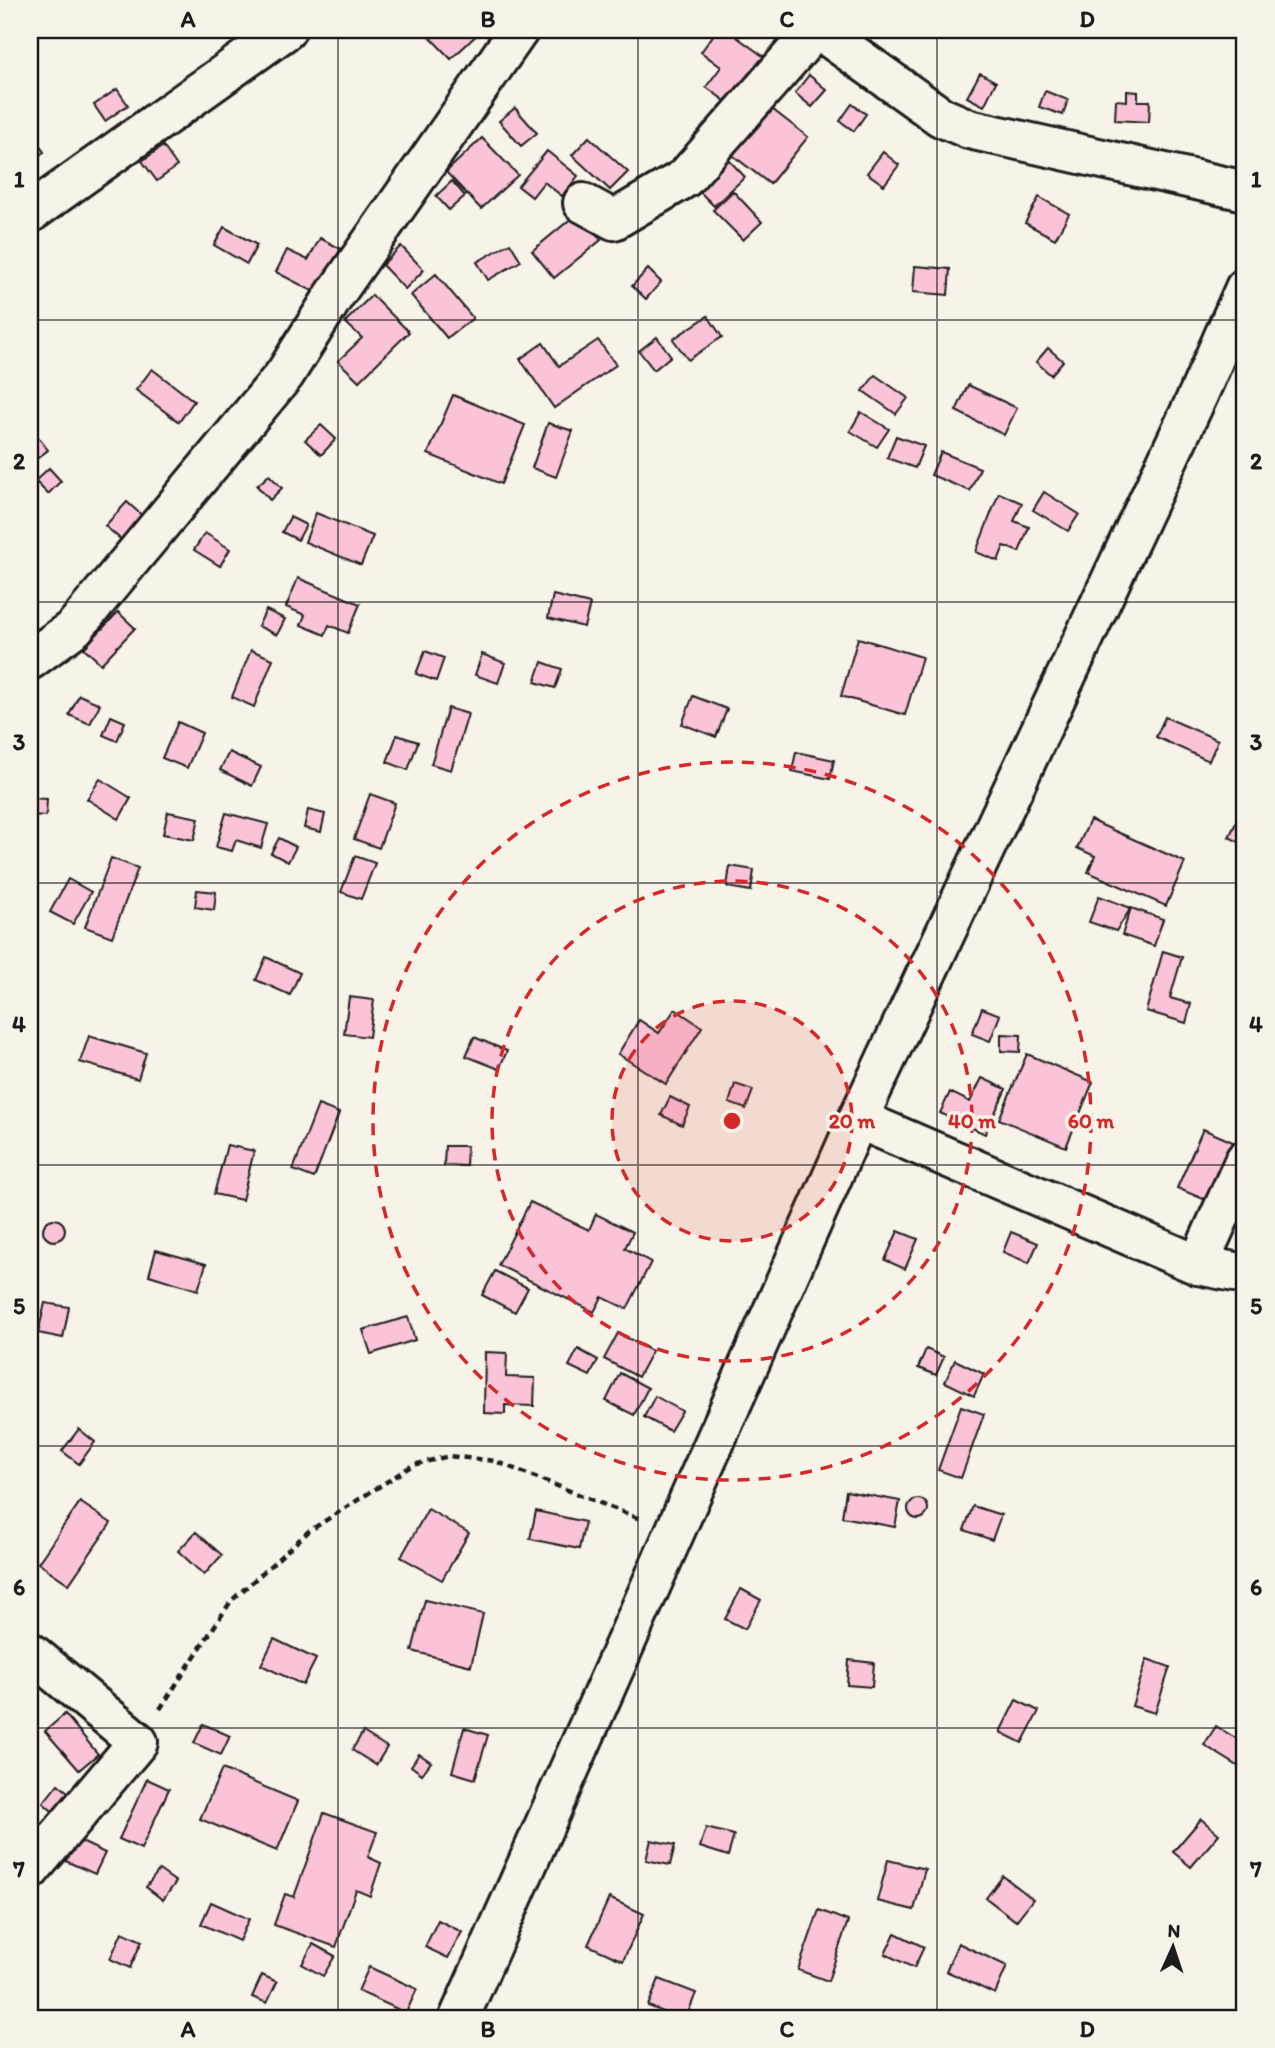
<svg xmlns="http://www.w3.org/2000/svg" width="1275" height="2048" font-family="Itim,sans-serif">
<rect width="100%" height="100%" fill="#f7f3e8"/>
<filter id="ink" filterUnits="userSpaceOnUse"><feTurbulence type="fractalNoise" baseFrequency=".0143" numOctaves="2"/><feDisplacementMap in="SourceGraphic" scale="14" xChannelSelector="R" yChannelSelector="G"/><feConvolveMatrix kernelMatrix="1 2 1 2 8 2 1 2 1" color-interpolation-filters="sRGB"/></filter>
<g filter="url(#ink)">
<g fill="#fbc3d8" stroke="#1c1c1c" stroke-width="2">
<path d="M423,30h59l-31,29z"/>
<path d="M717,30h10l40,29 -35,47 -26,-19 15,-20 -20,-15z"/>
<path d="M980,73l16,9 -12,24 -17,-9z"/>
<path d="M809,75l18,15 -15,17 -17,-14z"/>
<path d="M117,89l11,16 -23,16 -11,-16z"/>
<path d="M1045,91l23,9 -5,15 -24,-8z"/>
<path d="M1127,91l11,1v9h12l-1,21 -34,-2 1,-20 11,1z"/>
<path d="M852,104l14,10 -12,17 -14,-10z"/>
<path d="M768,106l40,31 -38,47 -39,-30z"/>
<path d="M515,108l22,25 -16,13 -22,-25z"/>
<path d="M30,131l14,21 -14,9z"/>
<path d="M589,137l39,35 -18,18 -38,-35z"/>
<path d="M482,138l36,37 -37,34 -35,-37z"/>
<path d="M163,146l14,20 -20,15 -15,-20z"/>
<path d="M547,151l31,25 -16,20 -18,-14 -12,15 -14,-11z"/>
<path d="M883,152l16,13 -15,20 -17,-12z"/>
<path d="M727,158l18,19 -31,29 -19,-19z"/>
<path d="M452,181l13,15 -16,14 -13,-14z"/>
<path d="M733,191l29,31 -19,18 -30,-30z"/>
<path d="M1039,197l30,17 -14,25 -30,-16z"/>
<path d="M578,213l23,27 -47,38 -22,-27z"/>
<path d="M224,227l33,18 -10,19 -33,-19z"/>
<path d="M320,238l21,11 -23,45 -42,-22 11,-22 21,10z"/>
<path d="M510,243l11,18 -33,19 -11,-18z"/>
<path d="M401,246l23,24 -19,19 -23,-24z"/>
<path d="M915,266l35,3 -2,26 -35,-3z"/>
<path d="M648,269l13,13 -15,17 -14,-13z"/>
<path d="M436,274l37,44 -26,20 -36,-43z"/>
<path d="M372,295l37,37 -50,49 -21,-20 24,-23 -17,-16z"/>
<path d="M708,316l14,21 -34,23 -15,-21z"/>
<path d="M657,337l14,19 -17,14 -15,-19z"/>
<path d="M598,340l18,25 -62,43 -34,-49 23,-16 16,23z"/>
<path d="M1048,348l15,13 -12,14 -15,-13z"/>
<path d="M152,369l42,32 -15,21 -43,-32z"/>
<path d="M875,375l33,23 -12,16 -33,-23z"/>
<path d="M968,385l49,23 -13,27 -48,-24z"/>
<path d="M453,395l72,30 -24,59 -73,-30z"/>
<path d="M861,412l28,17 -12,18 -27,-16z"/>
<path d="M548,423l25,8 -17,46 -24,-9z"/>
<path d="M321,425l15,14 -15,16 -16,-15z"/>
<path d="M35,433l13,17 -18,14v-27z"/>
<path d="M896,436l28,10 -9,22 -28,-10z"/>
<path d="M941,452l39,16 -10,23 -39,-16z"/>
<path d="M49,468l12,13 -13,13 -13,-13z"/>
<path d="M269,475l13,13 -12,12 -13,-14z"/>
<path d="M1044,492l35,22 -11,17 -35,-21z"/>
<path d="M999,493l23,10 -8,18 15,6 -10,25 -15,-6 -6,15 -22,-9z"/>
<path d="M127,502l18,16 -21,24 -19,-16z"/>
<path d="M316,513l57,23 -12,29 -56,-23z"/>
<path d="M290,517l16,8 -8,15 -16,-8z"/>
<path d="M205,533l25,16 -10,17 -26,-16z"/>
<path d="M298,578l62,26 -12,29 -19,-8 -4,10 -24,-10 4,-10 -19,-8z"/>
<path d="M553,595l37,9 -6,23 -36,-9z"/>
<path d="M266,610l19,9 -8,16 -19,-9z"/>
<path d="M118,612l17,16 -34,36 -17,-16z"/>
<path d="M858,638l64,19 -17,58 -64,-19z"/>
<path d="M251,650l22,9 -19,48 -22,-10z"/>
<path d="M425,651l19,7 -8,23 -20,-7z"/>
<path d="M482,654l23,9 -7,20 -23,-8z"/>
<path d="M542,662l20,7 -7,19 -20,-6z"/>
<path d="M79,695l21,9 -10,20 -21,-9z"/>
<path d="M693,696l34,13 -11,28 -34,-13z"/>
<path d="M448,708l20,6 -17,56 -20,-6z"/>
<path d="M111,716l14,6 -8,19 -14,-6z"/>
<path d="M1165,717l53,23 -9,21 -53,-24z"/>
<path d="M178,722l24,11 -15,35 -25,-10z"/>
<path d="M397,735l21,7 -10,28 -21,-8z"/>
<path d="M229,752l32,15 -9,19 -32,-16z"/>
<path d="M796,752l38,8 -4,19 -38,-8z"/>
<path d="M100,779l31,19 -12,21 -32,-20z"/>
<path d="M370,794l25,9 -16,45 -25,-9z"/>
<path d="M30,798l17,1 -1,17 -16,-1z"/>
<path d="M1245,804v41l-16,-8z"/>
<path d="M308,810l17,4 -4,18 -17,-4z"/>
<path d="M168,812l31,6 -5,22 -31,-6z"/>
<path d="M226,813l42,11 -7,24 -25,-8 -4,11 -16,-4z"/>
<path d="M1090,820l95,42 -19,44 -78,-34 7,-16 -18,-8z"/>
<path d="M279,838l17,9 -8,15 -17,-9z"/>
<path d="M355,856l20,7 -14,36 -20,-7z"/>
<path d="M111,858l27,10 -26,69 -27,-10z"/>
<path d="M730,866l24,4 -3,21 -24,-4z"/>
<path d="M68,879l23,13 -18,32 -23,-12z"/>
<path d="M197,890l19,2 -2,18 -19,-3z"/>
<path d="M1099,896l32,12 -15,23 -27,-9z"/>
<path d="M1131,908l32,11 -9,27 -32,-11z"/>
<path d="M1163,951l19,6 -12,41 21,6 -5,19 -40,-12z"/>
<path d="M266,957l34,16 -10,22 -34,-15z"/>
<path d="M349,997l25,3 -5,37 -25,-3z"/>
<path d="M982,1008l18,7 -10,26 -18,-7z"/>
<path d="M675,1009l27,18 -36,57 -48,-30 21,-34 20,13z"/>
<path d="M1001,1034l20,1 -1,17 -19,-1z"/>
<path d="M89,1036l57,17 -8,26 -58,-17z"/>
<path d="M474,1037l33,14 -8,18 -33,-13z"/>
<path d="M1027,1054l66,28 -27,65 -67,-28z"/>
<path d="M982,1078l24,11 -21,45 -45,-21 10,-21 20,10z"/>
<path d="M735,1084l18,6 -7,19 -17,-6z"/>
<path d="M670,1097l20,10 -8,18 -21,-10z"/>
<path d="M318,1105l21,8 -25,65 -21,-8z"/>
<path d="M1203,1129l30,13 -25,59 -31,-13z"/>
<path d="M227,1145l27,6 -12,49 -28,-6z"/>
<path d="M445,1146h22l-1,20 -22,-1z"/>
<path d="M530,1202l59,28 7,-16 37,18 -8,16 26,14 -24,47 -25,-12 -8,15 -96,-47z"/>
<circle cx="54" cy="1230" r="11"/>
<path d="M898,1231l20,8 -13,30 -20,-9z"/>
<path d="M1011,1232l27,11 -9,20 -26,-11z"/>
<path d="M156,1250l50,14 -8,26 -49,-15z"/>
<path d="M495,1271l33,17 -13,24 -33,-17z"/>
<path d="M45,1303l24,4 -6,31 -25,-5z"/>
<path d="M408,1317l7,23 -44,14 -8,-24z"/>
<path d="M618,1333l34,18 -14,26 -34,-18z"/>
<path d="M578,1349l20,11 -8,16 -21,-10z"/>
<path d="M926,1349l18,8 -8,18 -18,-7z"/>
<path d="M485,1352l22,1 -1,24 29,1 -1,28 -29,-1v9l-21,-1z"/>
<path d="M955,1360l29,14 -10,22 -29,-14z"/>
<path d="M620,1373l28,15 -14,27 -28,-14z"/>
<path d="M655,1396l27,15 -12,20 -26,-14z"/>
<path d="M961,1406l23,8 -23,64 -23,-8z"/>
<path d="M79,1429l16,13 -16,22 -17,-13z"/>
<path d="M846,1491l54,10 -5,26 -53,-10z"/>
<circle cx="918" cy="1509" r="10"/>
<path d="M80,1502l31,21 -42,61 -31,-21z"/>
<path d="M973,1506l28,9 -9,25 -28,-10z"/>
<path d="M428,1509l41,24 -27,47 -41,-23z"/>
<path d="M536,1511l49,11 -6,27 -49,-10z"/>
<path d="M196,1532l26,23 -18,20 -26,-24z"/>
<path d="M741,1589l20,11 -16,29 -20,-10z"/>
<path d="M425,1600l58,14 -12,52 -59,-15z"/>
<path d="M274,1639l42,20 -13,26 -42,-20z"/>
<path d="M1147,1659l23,8 -15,46 -23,-7z"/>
<path d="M849,1660l25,3 -2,24 -25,-2z"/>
<path d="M1016,1700l23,11 -17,32 -22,-11z"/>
<path d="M65,1714l33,40 -19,16 -34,-39z"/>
<path d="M203,1724l27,12 -9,19 -27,-12z"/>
<path d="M1216,1726l29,18v10l-7,12 -34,-21z"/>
<path d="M464,1728l24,7 -13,44 -23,-7z"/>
<path d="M363,1732l24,15 -11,18 -24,-15z"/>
<path d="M419,1754l12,8 -9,12 -11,-8z"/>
<path d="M222,1769l76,32 -21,50 -77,-32z"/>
<path d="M147,1779l22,10 -28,60 -22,-10z"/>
<path d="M58,1784l16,13 -16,19 -15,-13z"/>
<path d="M324,1813l53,19 -9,25 13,6 -11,33 -14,-6 -20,57 -62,-22 11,-31 9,3z"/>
<path d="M1201,1819l18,15 -28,33 -18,-15z"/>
<path d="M706,1828l28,7 -6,21 -28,-9z"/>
<path d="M71,1837l34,16 -10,21 -34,-15z"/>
<path d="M651,1840l24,5 -5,20 -24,-5z"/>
<path d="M888,1860l37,9 -11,41 -37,-9z"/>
<path d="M159,1870l17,12 -13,18 -17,-13z"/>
<path d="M1003,1876l30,23 -17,22 -30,-23z"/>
<path d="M609,1898l35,16 -21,47 -35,-16z"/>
<path d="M211,1902l38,17 -10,22 -38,-17z"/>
<path d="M819,1910l29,11 -20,60 -30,-11z"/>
<path d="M438,1920l24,12 -14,26 -23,-11z"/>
<path d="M122,1932l20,9 -12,27 -20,-9z"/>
<path d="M895,1933l29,14 -10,21 -29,-14z"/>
<path d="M958,1943l49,23 -12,28 -49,-23z"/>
<path d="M313,1944l22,12 -12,20 -21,-12z"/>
<path d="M369,1967l48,22 -11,24 -48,-22z"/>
<path d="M262,1975l15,7 -10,21 -15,-6z"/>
<path d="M659,1979l37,14 -10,25h-7l-31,-12z"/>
<path d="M280,2008l23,2 -1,8h-23z"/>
</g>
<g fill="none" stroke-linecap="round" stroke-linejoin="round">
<defs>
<g id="minor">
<path d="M819,30l122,87 28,12 276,62"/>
<path d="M583,203l31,17 71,-42 130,-148"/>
<path d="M30,213l256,-183"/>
<path d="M30,660l44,-32 211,-254 49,-78 185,-266"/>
<path d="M858,1119l340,146 47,9"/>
<path d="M1198,1265l47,-105"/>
<path d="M30,1652l108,90 -108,128"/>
<path d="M459,2018l399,-899 341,-726 46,-105"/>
</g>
</defs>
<use href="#minor" stroke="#1c1c1c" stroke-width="44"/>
<path stroke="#1c1c1c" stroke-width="4.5" stroke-dasharray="7 5" stroke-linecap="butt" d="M160,1709l71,-108 78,-70 104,-66 36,-9 46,5 145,58"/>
<use href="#minor" stroke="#f7f3e8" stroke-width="38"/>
</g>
</g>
<path fill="none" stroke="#1c1c1c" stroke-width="2" stroke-opacity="0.55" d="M338,30v1988M638,30v1988M937,30v1988M30,320h1215M30,602h1215M30,883h1215M30,1165h1215M30,1446h1215M30,1728h1215"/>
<circle cx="732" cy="1121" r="120" fill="#d62828" fill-opacity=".12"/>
<g fill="none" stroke="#d62828" stroke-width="3.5" stroke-dasharray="12 9">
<circle cx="732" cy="1121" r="120"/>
<circle cx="732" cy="1121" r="240"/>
<circle cx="732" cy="1121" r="359"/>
</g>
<circle cx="732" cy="1121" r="10" fill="#d62828" stroke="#f7f3e8" stroke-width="3.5"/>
<g font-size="21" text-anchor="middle" font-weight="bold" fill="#d62828" stroke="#f7f3e8" stroke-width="7" stroke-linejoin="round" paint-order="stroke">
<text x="852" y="1128">20 m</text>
<text x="972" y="1128">40 m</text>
<text x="1091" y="1128">60 m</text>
</g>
<rect width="1275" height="2048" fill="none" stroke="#f7f3e8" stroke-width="77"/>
<g transform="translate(1173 1947) rotate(3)" stroke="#f7f3e8" stroke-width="5" paint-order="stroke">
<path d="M0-5L12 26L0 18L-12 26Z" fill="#1c1c1c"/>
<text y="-10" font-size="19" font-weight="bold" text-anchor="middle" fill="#1c1c1c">N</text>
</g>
<rect x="38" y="38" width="1198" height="1972" fill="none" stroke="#1c1c1c" stroke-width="2.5"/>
<g font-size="23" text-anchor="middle" font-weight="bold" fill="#1c1c1c">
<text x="188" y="27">A</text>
<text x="488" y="27">B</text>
<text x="787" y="27">C</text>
<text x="1087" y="27">D</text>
<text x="19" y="187">1</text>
<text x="1256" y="187">1</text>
<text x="19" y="469">2</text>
<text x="1256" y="469">2</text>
<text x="19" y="750">3</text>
<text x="1256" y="750">3</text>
<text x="19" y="1032">4</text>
<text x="1256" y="1032">4</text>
<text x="19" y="1314">5</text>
<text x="1256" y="1314">5</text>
<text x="19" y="1595">6</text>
<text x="1256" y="1595">6</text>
<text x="19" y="1877">7</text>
<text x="1256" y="1877">7</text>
<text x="188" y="2037">A</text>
<text x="488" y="2037">B</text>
<text x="787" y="2037">C</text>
<text x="1087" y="2037">D</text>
</g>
</svg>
